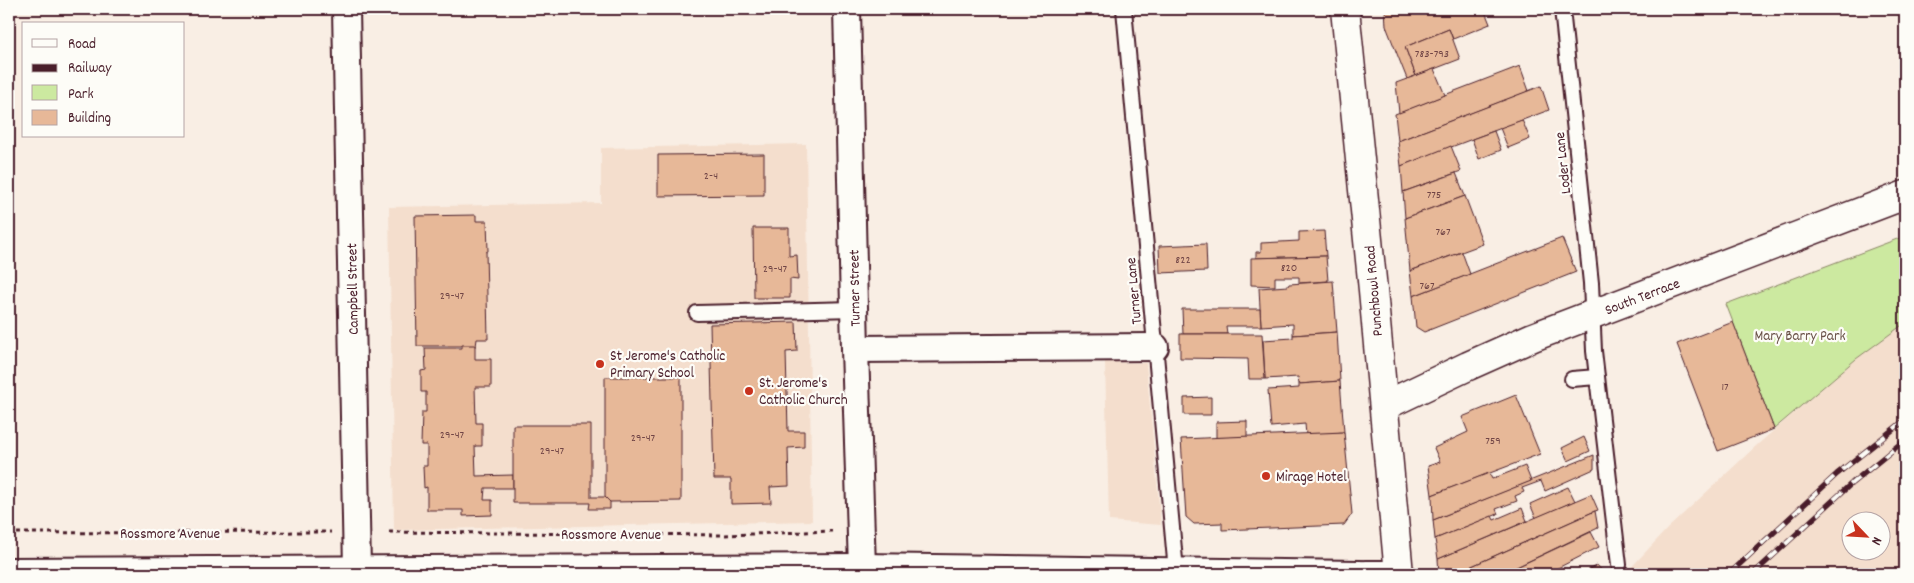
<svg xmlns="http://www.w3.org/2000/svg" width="1914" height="583" font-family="Dekko,sans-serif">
<rect width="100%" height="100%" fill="#f9eee4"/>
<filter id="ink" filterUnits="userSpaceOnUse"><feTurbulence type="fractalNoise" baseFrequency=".02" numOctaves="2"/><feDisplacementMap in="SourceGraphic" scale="10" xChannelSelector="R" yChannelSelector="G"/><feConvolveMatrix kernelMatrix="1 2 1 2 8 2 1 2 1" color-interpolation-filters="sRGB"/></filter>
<g filter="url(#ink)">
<g fill="#f4decd" fill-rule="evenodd">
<path d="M806,144l6,377 -418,9 -5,-323 212,-4v-55z"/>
<path d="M1905,323v251h-280l42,-45 90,-84 99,-86zM1852,520h30v30h-30z"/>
<path d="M1105,362l41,1 15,162 -52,-4z"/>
</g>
<path fill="#cce9a0" stroke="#8b8466" d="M1905,236v87l-49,36 -82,70 -48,-125z"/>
<g fill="#e7b898" stroke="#4a1f2b">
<path d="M1385,9h99l6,15 -37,15 -4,-10 -44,18 11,29 -9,3 -21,-53z"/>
<path d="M1449,29l11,30 -44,17 -11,-29z"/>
<path d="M1520,66l9,25 -131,50 -3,-27z"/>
<path d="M1434,69l11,26 -46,18 -3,-30z"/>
<path d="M1541,86l8,24 -148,56 -3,-25z"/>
<path d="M1522,120l8,19 -22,9 -8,-20z"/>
<path d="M1494,131l7,19 -22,9 -7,-20z"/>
<path d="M1451,146l10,25 -58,21 -2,-26z"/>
<path d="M764,154v41l-106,1v-41z"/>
<path d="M1456,173l9,23 -60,22 -2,-26z"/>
<path d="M1465,196l18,48 -73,27 -5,-53z"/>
<path d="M476,215v6h11l1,30 -2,1 2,87h-11l-1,7h-59l-2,-130z"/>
<path d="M753,228h36v28l8,-1 1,25 -8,-1v19h-36z"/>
<path d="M1324,231l2,25 -70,2v-6h5v-9l38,-2v-9z"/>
<path d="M1562,238l14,34 -152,60 -8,-5 -3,-31z"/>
<path d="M1206,244l1,27 -47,2 -1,-27z"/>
<path d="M1462,252l8,22 -57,22 -3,-25z"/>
<path d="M1326,256l2,25 -29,2v-6h-24v9l-24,-1v-27z"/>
<path d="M1333,281l4,51 -44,3v-11l-32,2 -2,-38 29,-2 1,-2z"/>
<path d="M1182,309h78l1,17h-35l1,8h-44z"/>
<path d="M796,322l1,29 -11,1 2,79h16v16l-16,1 1,38 -19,1 1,16 -40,1v-25h-17l-4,-155z"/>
<path d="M1733,322l41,107 -56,22 -41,-107z"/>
<path d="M1337,332l3,49 -41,3 -1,-7 -33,2 -2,-39 30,-2v-3z"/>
<path d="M1180,334h82l3,45h-16l-1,-20 -68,-1z"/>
<path d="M462,345h13v14h16v28h-16l1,36h6v23h-7l1,30 37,-1v13h-28l-1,12h8v15l-29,1v-6h-36v-23l-3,1 -1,-22h4v-21h-6l1,-33h4v-20h-5v-21l5,-1 -1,-22h37z"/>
<path d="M605,377h76v124l-71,1 -5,-5z"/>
<path d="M1340,381l4,51 -38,3 -1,-11 -34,3 -3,-37 31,-2v-4z"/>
<path d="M1516,395l24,59 -108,41 -4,-29 12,-4 -6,-14 34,-16 -6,-15z"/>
<path d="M1211,397v18h-27v-17z"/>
<path d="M1247,421v16l-31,1v-16z"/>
<path d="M513,425h78v72h14l5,5v7h-21l1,-6h-77z"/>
<path d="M1344,432l8,82 -8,11 -122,5v-7l-28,1 -8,-7 -5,-78z"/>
<path d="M1584,437l6,14 -22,10 -6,-13z"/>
<path d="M1594,455v14l-49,22 -4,-10 -19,7 2,4 -9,4 2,5 -21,8 2,5 -63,25 -2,-19z"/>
<path d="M1525,466l6,15 -98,39 -1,-25 57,-22 3,6z"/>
<path d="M1568,487l7,14 -39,17 -6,-14z"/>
<path d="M1591,494l7,16 -3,1 -141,63h-15l-1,-15z"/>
<path d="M1522,508l5,13 -89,38 -3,-20 57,-23 2,4z"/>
<path d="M1595,511l3,17 -96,46h-48z"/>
<path d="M1591,532l8,15 -53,27h-44z"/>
<path d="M1597,565l8,9h-23z"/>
</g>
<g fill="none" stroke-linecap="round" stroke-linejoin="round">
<defs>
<g id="service">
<path d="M1124,9l52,562"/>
<path d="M1562,9l29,274 3,68 25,214"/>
<path d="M697,313l157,-4"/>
<path d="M1572,379l25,-2"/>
</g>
<g id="minor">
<path d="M346,9l11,560"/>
<path d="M847,9l8,340 7,218"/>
<path d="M855,349l300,-2"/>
<path d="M9,571l853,-4 498,7"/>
<path d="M1366,574h33"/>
</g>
<path id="tertiary" d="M1384,406l84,-40 65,-29 372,-142"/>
<path id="primary" d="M1345,9l28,281 26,284"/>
</defs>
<use href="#service" stroke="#4a1f2b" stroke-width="18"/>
<use href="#minor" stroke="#4a1f2b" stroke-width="30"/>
<use href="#tertiary" stroke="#4a1f2b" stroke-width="31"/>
<use href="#primary" stroke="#4a1f2b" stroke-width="31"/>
<g stroke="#4a1f2b" stroke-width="3" stroke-dasharray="4 4" stroke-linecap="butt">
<path d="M389,532l336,3 107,-4"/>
<path d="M9,533l322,-1"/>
</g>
<use href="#service" stroke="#fdfcf7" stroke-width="14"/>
<use href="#minor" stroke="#fdfcf7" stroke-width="26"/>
<use href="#tertiary" stroke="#fdfcf7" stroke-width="28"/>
<use href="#primary" stroke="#fdfcf7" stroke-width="28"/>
<defs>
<g id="rail">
<path d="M1729,574l108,-100 68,-54"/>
<path d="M1753,574l99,-91 53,-43"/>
</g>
</defs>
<use href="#rail" stroke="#4a1f2b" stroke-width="5.5"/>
<use href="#rail" stroke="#fdfcf7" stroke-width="4" stroke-dasharray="11" stroke-linecap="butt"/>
</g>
</g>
<g fill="#c8321e" stroke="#fdfcf7" stroke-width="2">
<circle cx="600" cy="364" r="5"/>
<circle cx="749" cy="391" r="5"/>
<circle cx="1266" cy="476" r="5"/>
</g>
<g text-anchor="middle" stroke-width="4.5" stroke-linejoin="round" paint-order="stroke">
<g font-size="12" fill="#714546">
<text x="1432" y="57">783-793</text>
<text x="711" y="179">2-4</text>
<text x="1434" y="198">775</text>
<text x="1443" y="235">767</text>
<text x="1183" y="263">822</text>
<text x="1289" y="271">820</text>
<text x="775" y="272">29-47</text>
<text x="1427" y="289">767</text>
<text x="452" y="299">29-47</text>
<text x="1725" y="390">17</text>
<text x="452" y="438">29-47</text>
<text x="643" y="441">29-47</text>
<text x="1493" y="444">759</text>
<text x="552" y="454">29-47</text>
</g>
<g font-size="15" fill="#4a1f2b" stroke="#fdfcf7">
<text transform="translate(1562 163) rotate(-96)" y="5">Loder Lane</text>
<text transform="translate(854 288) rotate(-91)" y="5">Turner Street</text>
<text transform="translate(352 289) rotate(-91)" y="5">Campbell Street</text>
<text transform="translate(1133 291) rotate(-95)" y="5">Turner Lane</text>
<text transform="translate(1373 291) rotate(-95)" y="5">Punchbowl Road</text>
<text transform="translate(1642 296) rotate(-21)" y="5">South Terrace</text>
<text x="170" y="538">Rossmore Avenue</text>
<text x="611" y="539">Rossmore Avenue</text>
</g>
<g font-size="15" fill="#6a5248" stroke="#fdfcf7">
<text x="1800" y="340">Mary Barry Park</text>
</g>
<g font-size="15" fill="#4a1f2b" stroke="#fdfcf7" text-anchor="start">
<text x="610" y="360">St Jerome's Catholic<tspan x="610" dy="17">Primary School</tspan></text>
<text x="759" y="387">St. Jerome's<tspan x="759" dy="17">Catholic Church</tspan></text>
<text x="1276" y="481">Mirage Hotel</text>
</g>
</g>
<rect width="1914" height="583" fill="none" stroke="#fdfcf7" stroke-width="30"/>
<rect x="15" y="15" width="1884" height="553" fill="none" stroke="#4a1f2b" stroke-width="2" filter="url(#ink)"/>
<rect x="22" y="22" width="162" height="115" fill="#fdfcf7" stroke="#b5a4a5"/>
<rect x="32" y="39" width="25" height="8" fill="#fdfcf7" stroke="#b5a4a5"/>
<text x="68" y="48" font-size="15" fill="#4a1f2b">Road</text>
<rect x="32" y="64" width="25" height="8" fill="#4a1f2b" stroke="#b5a4a5"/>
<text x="68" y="72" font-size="15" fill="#4a1f2b">Railway</text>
<rect x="32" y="85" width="25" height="15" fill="#cce9a0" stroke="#b5a4a5"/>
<text x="68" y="98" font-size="15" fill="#4a1f2b">Park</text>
<rect x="32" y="110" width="25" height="15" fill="#e7b898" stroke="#b5a4a5"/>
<text x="68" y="122" font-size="15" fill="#4a1f2b">Building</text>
<g transform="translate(1866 536) rotate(115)"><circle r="24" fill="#fdfcf7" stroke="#b5a4a5"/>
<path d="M0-4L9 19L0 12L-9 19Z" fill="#c8321e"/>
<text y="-8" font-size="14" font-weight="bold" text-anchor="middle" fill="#4a1f2b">N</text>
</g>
</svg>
